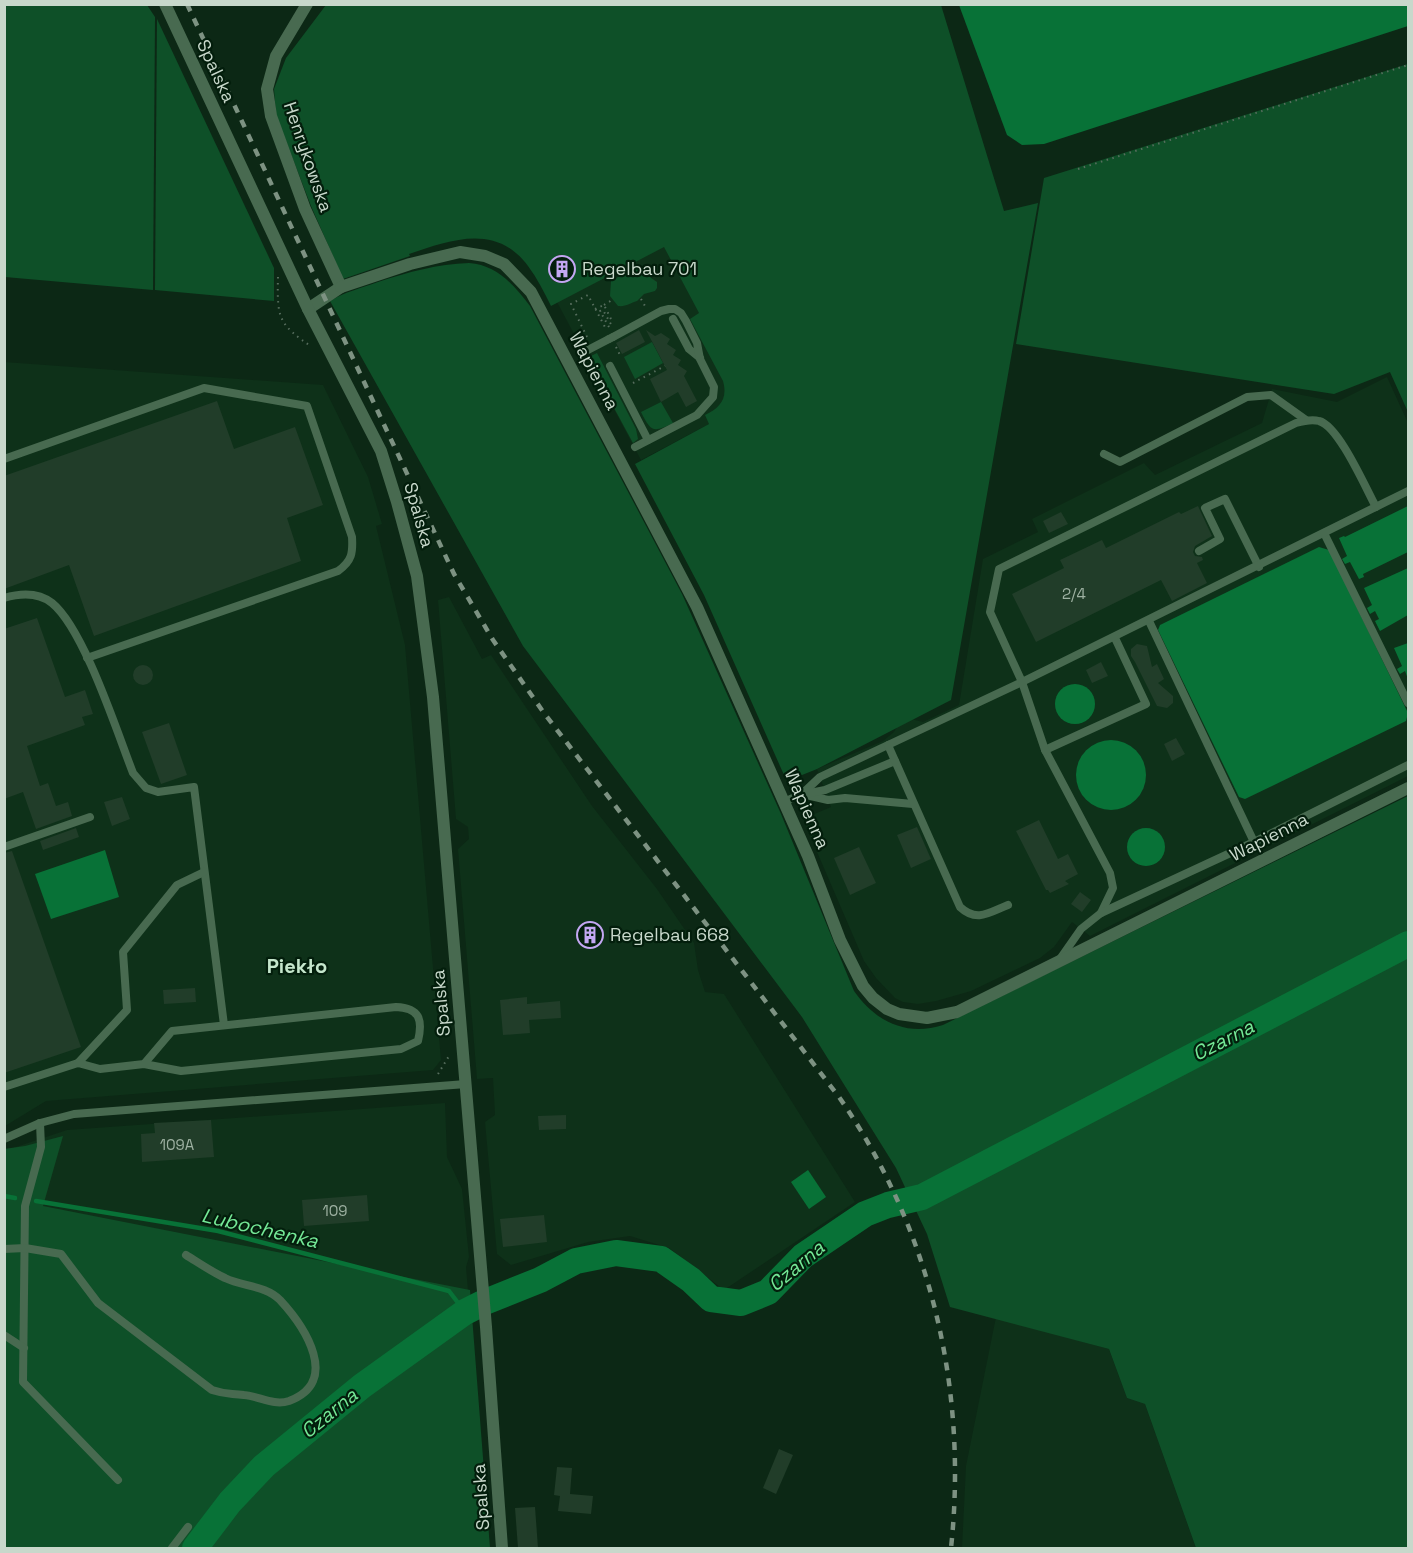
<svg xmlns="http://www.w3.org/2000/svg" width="1413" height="1553" font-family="'Space Grotesk',sans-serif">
<rect width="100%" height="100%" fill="#0c2815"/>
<g fill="#0e3119">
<path d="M664,246l83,158 -106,56 -84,-158z"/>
<path d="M4,362l319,23 45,92 14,47 -6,2 29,119 36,415 -8,10 -387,31 -41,25z"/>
<path d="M1387,377l21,46v353l-318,160 -18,-14 -18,25 -14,11 -69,33 -35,10 -18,3 -15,-2 -8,-4 -19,-20 -12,-17 -59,-137 7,-9 19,-8 -14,-38 66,-28 11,-9 9,-15 20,5 36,-17 24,-146 55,-27 -6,-13 112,-56 11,12 107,-52 10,-34 65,13z"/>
<path d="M449,597l33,62 9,-4 101,151 65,83 37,54 4,27 7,22 19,2 131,208 -131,88 -55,-42 -39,-12 -42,6 -77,23 -14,-11 -12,-132 10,-7 -2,-37 -16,1 -19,-230 11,-10 -1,-12 -12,-8 -18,-219z"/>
<path d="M445,1103l2,54 15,32 7,68 -3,10 24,281h-485l-1,-397 63,-21z"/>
<path d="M996,1317l113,32 18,49 18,6 51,144h-234l4,-82z"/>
</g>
<g fill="#0e5028">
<path d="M4,5h143l8,12 -2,273 -148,-13z"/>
<path d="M326,5h615l63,206 34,-8 -87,497 -134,69 -25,10 -8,-4 -80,-180 -69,-131 74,-40 -4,-9c15,-7 23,-16 18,-34l-33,-62 9,-6 -35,-66 -113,59c-7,-14 -14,-28 -23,-40 -32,-43 -77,-26 -119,-12l1,2 -67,23 -32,-73 -35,-91 -2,-26 12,-31z"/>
<path d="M157,19l117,249v33l-119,-11z"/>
<path d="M1408,64v348l-18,-40 -56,22 -318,-50 28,-166z"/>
<path d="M469,263c28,2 45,22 61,43l152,288 99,220 73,177c21,30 52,46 89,34l465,-229v752h-212l-51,-144 -18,-6 -18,-49 -159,-42 -23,-73 -31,-66 -94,-151 -279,-371 -193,-345c15,-9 31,-13 48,-19 31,-10 59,-18 91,-19z"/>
<path d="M636,267l13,2 2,9 6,4v6l-2,3 -11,3 -7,7c-7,2 -11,6 -19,5l-8,-10 1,-15z"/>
<path d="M652,342l11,21 -28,16 -11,-22z"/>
<path d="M597,353l39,76 2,10 -5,4 -46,-85z"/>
<path d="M661,402l12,21c-20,10 -22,9 -32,-11z"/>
<path d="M63,1136l-20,70 427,84 20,258h-485l-1,-399 21,-3z"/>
</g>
<g fill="#087237">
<path d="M1408,4v22l-364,118 -22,1 -15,-10 -48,-130z"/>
<path d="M1408,506v46l-45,22 1,3 -5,2 -9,-17 -5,2 -3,-5 5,-3 -8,-18 5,-2 1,1z"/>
<path d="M1319,547l10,3 79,163 -2,8 -161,78 -6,-2 -81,-167 2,-5z"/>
<path d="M1408,568v47l-28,16 -5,-10 4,-2 -4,-8 -5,3 -3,-6 5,-3 -8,-17z"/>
<path d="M1408,643v36l-3,-8 -5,3 -3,-5 5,-3 -8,-18z"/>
<circle cx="1075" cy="704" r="20"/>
<circle cx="1111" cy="775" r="35"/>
<circle cx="1146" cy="847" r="19"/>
<path d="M105,850l14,47 -68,22 -16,-45z"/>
<path d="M808,1170l18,27 -17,12 -18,-27z"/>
</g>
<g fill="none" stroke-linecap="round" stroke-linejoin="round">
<g stroke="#087237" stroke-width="4.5">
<path d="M4,1196l11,2"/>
<path d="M36,1201l182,30 231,60 16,21"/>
</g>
<path stroke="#087237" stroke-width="26" d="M195,1548l35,-46 34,-36 98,-80 103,-74 20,-10 55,-22 36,-19 40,-8 45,6 30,21 20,19 30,4 27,-11 35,-36 62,-42 23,-9 34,-8 486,-253"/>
</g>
<g fill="#213d29">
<path d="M558,254l14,4 -6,26 -14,-3z"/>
<path d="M639,330l6,12 -23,12 -6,-11z"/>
<path d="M646,330l9,6 6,-3 9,6 -3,5 9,6 -3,5 8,5 -3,5 9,6 -3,5 13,25 -11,6 -8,-15 -17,10 -11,-23 17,-9z"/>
<path d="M217,401l17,48 61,-22 28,78 -36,13 14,43 -207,75 -25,-71 -65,24v-113z"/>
<path d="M1198,506l14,30 -17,10 -2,6 2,4 7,1 1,3 -6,3 10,20 -35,18 -11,-21 -125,62 -24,-48 52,-26 -4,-8 42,-20 4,8 73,-36 2,2z"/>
<path d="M1061,512l7,12 -19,9 -6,-12z"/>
<path d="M37,618l28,79 20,-7 8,24 -11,3 3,8 -58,21 13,40 8,-3 8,23 12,-4 4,14 -36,13 -13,-37 -19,7v-170z"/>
<path d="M1137,644l10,2 5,21 5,-3 7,15 -6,4 15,13v7l-6,5 -10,-2 -22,-44 -4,-6v-7z"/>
<path d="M1101,662l7,14 -16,7 -6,-13z"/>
<circle cx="143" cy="675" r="10"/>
<path d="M169,723l18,52 -26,9 -19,-52z"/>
<path d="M1176,738l9,16 -13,7 -8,-17z"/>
<path d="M122,797l8,22 -18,7 -8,-24z"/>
<path d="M1039,820l19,39 10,-5 10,20 -13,7 4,3 -19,9 -2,-3h-2l-30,-59z"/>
<path d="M917,827l14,32 -20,9 -14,-33z"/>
<path d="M76,828l3,9 -36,13 -3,-9z"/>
<path d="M859,847l17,36 -26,12 -16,-37z"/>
<path d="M12,851l69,196 -77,26v-220z"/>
<path d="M1080,892l11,8 -9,12 -11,-8z"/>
<path d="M600,925l3,15 -22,4 -4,-15z"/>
<path d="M195,988l1,14 -32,2 -1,-14z"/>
<path d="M527,997v7l33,-3 1,17 -32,2 1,13 -27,2 -3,-35z"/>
<path d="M566,1115v14l-27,1 -1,-14z"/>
<path d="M211,1120l3,37 -72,5 -1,-28 14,-1 -1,-10z"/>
<path d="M367,1195l2,26 -65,5 -2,-26z"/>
<path d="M544,1215l3,27 -44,5 -3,-28z"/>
<path d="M779,1449l14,6 -17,39 -13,-6z"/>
<path d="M557,1467l15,1 -2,26 23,2 -2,18 -33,-3 2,-15 -6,-1z"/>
<path d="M535,1507l3,41h-20l-3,-40z"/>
</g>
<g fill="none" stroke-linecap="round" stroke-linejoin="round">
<g stroke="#576e5e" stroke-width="2" stroke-dasharray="1.5 4.5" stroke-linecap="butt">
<path d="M1078,169l330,-104"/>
<path d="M278,277c-1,41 0,47 34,70"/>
<path d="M641,299l4,7"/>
<path d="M604,305l8,-5"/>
<path d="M595,309l9,-4 9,18"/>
<path d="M609,327l-9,-16 3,-1 9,16"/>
<path d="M587,337l-16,-33 17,-9 18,34"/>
<path d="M616,347l5,10"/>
<path d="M633,383l32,-17"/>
<path d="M438,1074l11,-18"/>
</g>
<g stroke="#486a50" stroke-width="8">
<path d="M673,319l16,30 11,9"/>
<path d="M613,337l48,-26 8,-2h6l6,4 5,8 11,22 3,16 14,28 -1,10 -16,18 -62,32"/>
<path d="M584,352l25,-13"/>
<path d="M610,366l38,74"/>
<path d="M1104,454l16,8 127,-65 24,-2 35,25"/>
<path d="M4,459l200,-71 103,18 45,131c1,16 0,24 -14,34l-251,87"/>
<path d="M1324,533l84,170"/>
<path d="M1199,551l21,-12 -15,-31 20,-9 34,68"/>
<path d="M4,598c17,-5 34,-6 48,5 32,26 65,129 81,170l13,15 12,4 36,-5 30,238"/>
<path d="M1149,621l105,221"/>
<path d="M1045,750l101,-46 -31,-66"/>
<path d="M802,794l26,6 17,-2 68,6"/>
<path d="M805,794l20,-4 70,-29"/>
<path d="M784,802l18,-8 18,-17 68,-32"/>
<path d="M4,847l86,-30"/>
<path d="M1008,905c-18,7 -31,18 -48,2l-72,-162 134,-63 -32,-70 9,-43 297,-146c7,-2 16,-4 23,-2 20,5 47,68 57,86"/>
<path d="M1101,913l12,-25 -3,-15 -65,-123 -23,-68 386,-191"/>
<path d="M1060,959l21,-30 20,-16 153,-71 154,-77"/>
<path d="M78,1063l49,-53 -4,-58 54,-67 27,-13"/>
<path d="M4,1087l74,-24 22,6 44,-5 37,7 220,-22 17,-8c5,-21 2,-33 -22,-34l-224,24 -28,33"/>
<path d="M40,1123l1,24 -16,59 -2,176 95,98"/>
<path d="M4,1139l36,-16 34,-9 392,-30"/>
<path d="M4,1249l21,-1 36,6 37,49 114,87c15,5 18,3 32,5 15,1 29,11 45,6 52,-19 16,-74 -9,-101 -15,-15 -37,-13 -55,-22 -13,-6 -26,-15 -39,-23"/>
<path d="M4,1335l20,13"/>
<path d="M172,1548l16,-21"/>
</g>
<g stroke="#486a50" stroke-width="12">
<path d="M307,4l-31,52 -9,33 4,27 34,93 36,78 -33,22"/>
<path d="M341,287l69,-23 50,-12 25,4 19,8 27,28 166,315 111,249 32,84 23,46 10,12 14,11 12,5 28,4 30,-6 451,-224"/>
</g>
<path stroke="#486a50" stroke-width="12" d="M165,4l143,305 73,142 16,51 20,74 16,121 53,630 16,221"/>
<path stroke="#7d9282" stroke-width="4.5" stroke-dasharray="8 8" stroke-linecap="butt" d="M187,4l267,570 39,66 51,73 295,384c92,132 129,293 112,451"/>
<path stroke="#486a50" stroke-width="8" d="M609,339l4,-2"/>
</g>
<defs>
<symbol id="building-ring" viewBox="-11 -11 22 22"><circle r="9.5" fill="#031e0c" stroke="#c3a7f2" stroke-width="1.5"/><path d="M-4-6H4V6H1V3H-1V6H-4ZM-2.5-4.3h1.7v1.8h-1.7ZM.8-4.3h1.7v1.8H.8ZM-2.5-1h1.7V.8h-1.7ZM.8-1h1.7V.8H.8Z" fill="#c3a7f2"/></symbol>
</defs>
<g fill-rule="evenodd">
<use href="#building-ring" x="547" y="254" width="30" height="30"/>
<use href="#building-ring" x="575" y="920" width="30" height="30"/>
</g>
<g text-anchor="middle" stroke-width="4.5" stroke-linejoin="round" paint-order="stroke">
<g font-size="15" fill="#9eb1a2">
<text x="1074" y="599">2/4</text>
<text x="177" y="1150">109A</text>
<text x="335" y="1216">109</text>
</g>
<g font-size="18" fill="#c8d8cb" stroke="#031e0c">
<text transform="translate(216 71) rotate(65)" y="6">Spalska</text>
<text transform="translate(308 157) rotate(71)" y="6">Henrykowska</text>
<text transform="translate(594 371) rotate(62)" y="6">Wapienna</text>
<text transform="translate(419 515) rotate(74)" y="6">Spalska</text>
<text transform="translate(807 809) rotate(66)" y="6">Wapienna</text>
<text transform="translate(1269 837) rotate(-27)" y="6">Wapienna</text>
<text transform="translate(441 1003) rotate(-95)" y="6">Spalska</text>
<text transform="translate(481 1497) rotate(-94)" y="6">Spalska</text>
</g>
<g font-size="18" fill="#c8d8cb" stroke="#031e0c" text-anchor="start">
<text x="582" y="275">Regelbau 701</text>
<text x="610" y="941">Regelbau 668</text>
</g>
<g font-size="20" font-weight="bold" fill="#c5e6cc" stroke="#031e0c">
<text x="297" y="973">Piekło</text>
</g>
<g font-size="20" font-style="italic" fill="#74e896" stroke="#031e0c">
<text transform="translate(1223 1040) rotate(-27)" y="7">Czarna</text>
<text transform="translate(260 1228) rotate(13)" y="7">Lubochenka</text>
<text transform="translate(796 1266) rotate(-40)" y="7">Czarna</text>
<text transform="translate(329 1413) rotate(-39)" y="7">Czarna</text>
</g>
</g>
<rect width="1413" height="1553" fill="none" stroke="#c8d8cb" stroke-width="12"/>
</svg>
